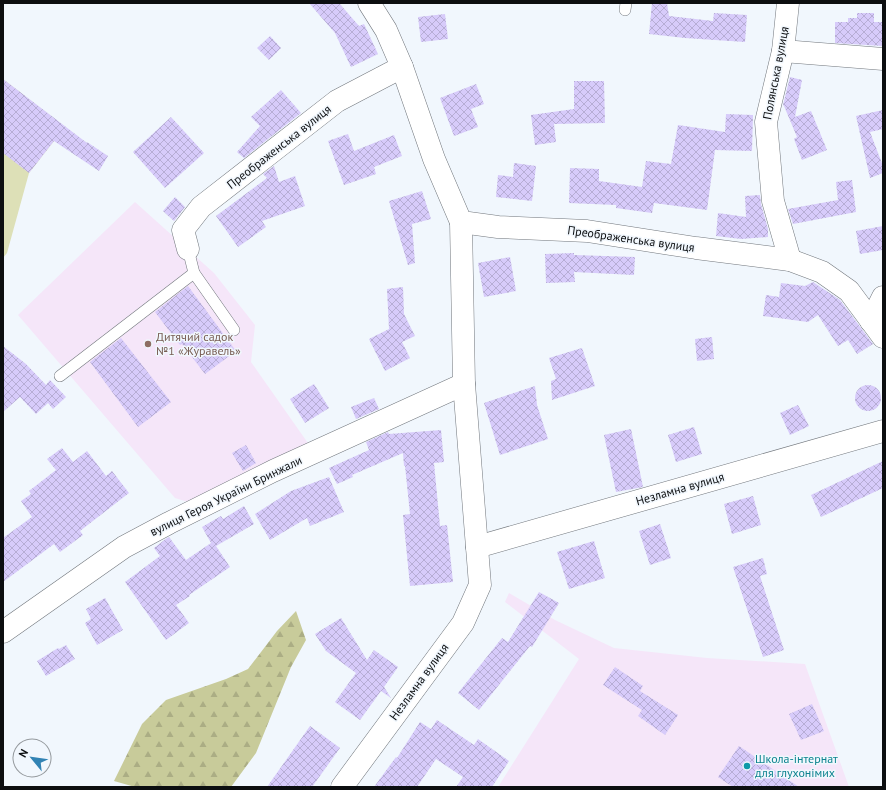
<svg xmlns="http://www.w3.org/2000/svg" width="886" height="790" font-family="'PT Sans',sans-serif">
<defs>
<pattern id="forest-firs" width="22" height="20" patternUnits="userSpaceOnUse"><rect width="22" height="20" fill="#c8cb9a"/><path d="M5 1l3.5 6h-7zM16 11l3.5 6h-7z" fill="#abad84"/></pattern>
<pattern id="building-cross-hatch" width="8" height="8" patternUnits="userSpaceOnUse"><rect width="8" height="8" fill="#d7cbfa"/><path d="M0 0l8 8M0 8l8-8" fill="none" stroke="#b7add5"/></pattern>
</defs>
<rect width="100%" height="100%" fill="#f1f7fd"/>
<g fill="#f5e6f9">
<path d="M135,202l79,71 41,52 -4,37 59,84 -119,57 -16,-5 -157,-183z"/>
<path d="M509,593l46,27 59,28 93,10 98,6 44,123h-351l81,-128 -74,-57z"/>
</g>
<path fill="#dde0b7" d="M3,79l62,48 -36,46 -22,80 -4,5z"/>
<path fill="url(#forest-firs)" d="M296,611l10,29 -15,27 -35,86 -25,34h-96l-21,-6 28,-57 24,-24 60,-21 22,-10 29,-38z"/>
<g fill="url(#building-cross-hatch)">
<path d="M309,3h30l20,23 5,-2 14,30 -27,13 -16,-34z"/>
<path d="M652,3h15l2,13 44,5 1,-8 33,2 -2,27 -60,-4 -36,-4z"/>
<path d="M857,13h17v9h9v24l-48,-3v-21h13v-4h9z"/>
<path d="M445,14l3,25 -27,3 -3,-25z"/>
<path d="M270,36l11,12 -12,12 -12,-12z"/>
<path d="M790,77l12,3 -7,37 16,-6 16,39 -25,10 -8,-21 3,-2 -13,-31 -1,-1z"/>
<path d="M3,79l84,64v-1l21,14 -9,15 -45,-30 -25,32 -26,-20z"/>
<path d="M574,81h30l1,42 -51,1 2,18 -21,3 -4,-30 43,-6z"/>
<path d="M476,84l8,20 -13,5 7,18 -24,9 -14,-38z"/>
<path d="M281,90l20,23 -57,45 -7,-6 23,-26 -9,-9z"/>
<path d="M883,110v19l-13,3 13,34v7l-13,5 -14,-62z"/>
<path d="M726,114l27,1 -1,36 -37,-1 -8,60 -53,-7 -2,10 -36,-5v-3l-47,-2 1,-35 29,1v12l43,6 4,-26 25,3 7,-39 47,7z"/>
<path d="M171,117l33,36 -39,35 -32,-36z"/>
<path d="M348,134l6,17 40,-16 8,21 -28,11 2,7 -32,11 -16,-44z"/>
<path d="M514,163l22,3 -4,35 -36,-4 2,-22 15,2z"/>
<path d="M274,166l5,16 16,-6 10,30 -43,15 4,6 -28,20 -22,-31 51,-38 -4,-4z"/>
<path d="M852,180l4,32 -63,12 -5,-15 50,-9 -2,-18z"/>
<path d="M422,191l9,28 -19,5 3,39 -7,2 -19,-64z"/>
<path d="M760,195l1,9 7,25v8l-27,2 -25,-3 2,-23 28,4 -1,-21z"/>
<path d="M175,197l10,10 -11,14 -11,-10z"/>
<path d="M883,226v24l-23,4 -4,-23z"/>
<path d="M574,253v2l61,2 -1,18 -60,-3 1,10 -29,1 -1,-29z"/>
<path d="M510,257l6,34 -32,6 -6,-34z"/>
<path d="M813,282l27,18 33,44 -16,10 -9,-14 -10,6 -20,-31 -10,7 -45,-6 3,-21 13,2 2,-14 24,3z"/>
<path d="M188,286l48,65 -31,23 -23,-30 -2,1 -25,-33z"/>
<path d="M403,287l1,27 11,22 -13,6 8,16 -25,13 -16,-32 20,-10 -2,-40z"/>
<path d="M712,337l2,22 -17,2 -2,-22z"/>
<path d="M121,338l50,64 -33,25 -48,-65z"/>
<path d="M3,346l23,18 20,21 4,-5 16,17 -13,12 -5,-6 -12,11 -16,-17 -17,15z"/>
<path d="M582,348l13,38 -43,14 -1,-19 5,-2 -7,-21z"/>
<path d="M314,384l15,24 -24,15 -15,-24z"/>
<circle cx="868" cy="398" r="13"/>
<path d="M535,386l2,19 11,34 -48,16 -16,-52z"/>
<path d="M374,398l5,11 -23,10 -5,-12z"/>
<path d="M798,405l11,21 -19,9 -10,-22z"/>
<path d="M694,427l8,27 -26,8 -8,-27z"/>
<path d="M631,429l12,58 -27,5 -12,-57z"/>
<path d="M441,430l3,32 -10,1 6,63 7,-1 6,57 -43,4 -7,-71 7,-1 -5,-48h-1l-1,-13 -51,22 1,2 -16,7 -8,-16 40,-18 -3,-8 22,-10 1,2z"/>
<path d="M246,445l10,18 -13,8 -11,-18z"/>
<path d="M62,448l11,14 14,-11 19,25 6,-5 17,22 -49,38 3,4 -23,17 -6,-8 -51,38v-44l29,-21 -11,-16 10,-7 -2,-3 27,-21 -9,-11z"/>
<path d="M883,461v27l-62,29 -10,-22z"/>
<path d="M329,477l15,35 -34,14 -3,-8 -37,22 -15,-26 36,-23z"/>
<path d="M753,496l8,29 -29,9 -8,-30z"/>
<path d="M244,506l10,18 -38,22 14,21 -41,28 1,1 -14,9 13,18 -23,17 -41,-58 35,-26 -6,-8 13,-10 2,-1 17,23 25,-17 -9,-16 19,-11 2,3z"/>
<path d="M660,524l11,34 -21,7 -11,-34z"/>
<path d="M594,541l11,37 -36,11 -12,-37z"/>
<path d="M763,558l4,16 -7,2 24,74 -21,7 -30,-90z"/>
<path d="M539,592l20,11 -27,44 -2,-1 -51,64 -21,-17 44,-55 6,4z"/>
<path d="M105,598l18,32 -26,15 -12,-22 6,-4 -5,-10z"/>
<path d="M341,618l26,42 7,-10 24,17 -14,20 7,11 -10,-7 -21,29 -25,-18 21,-29 -30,-22 -11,-17z"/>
<path d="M66,645l9,14 -29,17 -9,-15 21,-13 1,1z"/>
<path d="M615,667l28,19 -3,5 38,24 -13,20 -27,-19 4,-6 -39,-25z"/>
<path d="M812,704l12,27 -23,9 -12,-26z"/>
<path d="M437,720l37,25 4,-6 31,22 -17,26h-36l7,-10 -27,-18 -19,28h-43l22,-30 1,1 23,-36 11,7z"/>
<path d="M310,726l30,22 -28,39h-45z"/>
<path d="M739,746l60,41h-66l-15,-10z"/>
</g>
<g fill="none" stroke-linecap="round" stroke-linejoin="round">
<defs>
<g id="lane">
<path d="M625,10l1,-7"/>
<path d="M188,249l6,24 40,57"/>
<path d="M60,376l134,-103"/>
</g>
<g id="street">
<path d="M369,3l17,27 16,37 32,92 27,63 37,5 89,4 109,17 94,12 32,12 27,19 34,46"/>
<path d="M788,3l-5,48 -17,71 7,79 17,59"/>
<path d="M783,51l100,8"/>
<path d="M188,249l-5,-19 18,-23 136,-106 65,-34"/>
<path d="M871,321l12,-24"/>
<path d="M477,547l406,-116"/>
<path d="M3,632l121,-85 45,-24 104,-52 191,-87"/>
<path d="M342,787l121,-164 17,-38 -16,-201 -3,-162"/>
</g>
</defs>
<use href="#lane" stroke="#72777d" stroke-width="12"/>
<use href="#street" stroke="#72777d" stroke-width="23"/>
<use href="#lane" stroke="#fff" stroke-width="11"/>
<use href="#street" stroke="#fff" stroke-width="22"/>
</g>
<circle fill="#8d6e63" stroke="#f1f7fd" stroke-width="1.5" cx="148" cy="344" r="4"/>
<circle fill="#0f9aa8" stroke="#f1f7fd" stroke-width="1.5" cx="747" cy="766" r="4"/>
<g text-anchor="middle" stroke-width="3" stroke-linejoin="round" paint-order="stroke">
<g font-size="12" fill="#0c0e10" stroke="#f1f7fd">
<text transform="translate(776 73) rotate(-79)" y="4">Полянська вулиця</text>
<text transform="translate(279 147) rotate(-38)" y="4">Преображенська вулиця</text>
<text transform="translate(631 239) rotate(8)" y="4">Преображенська вулиця</text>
<text transform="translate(680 489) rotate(-16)" y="4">Незламна вулиця</text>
<text transform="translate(226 496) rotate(-26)" y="4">вулиця Героя України Бринжали</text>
<text transform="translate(419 682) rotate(-54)" y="4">Незламна вулиця</text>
</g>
<g font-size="12" fill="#785e54" stroke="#f1f7fd" text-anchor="start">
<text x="156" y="341">Дитячий садок<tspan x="156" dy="14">№1 «Журавель»</tspan></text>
</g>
<g font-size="12" fill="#0d838f" stroke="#f1f7fd" text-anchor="start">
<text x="755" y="763">Школа-інтернат<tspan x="755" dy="14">для глухонімих</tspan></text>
</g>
</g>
<rect width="886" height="790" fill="none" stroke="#0c0e10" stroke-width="8"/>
<g transform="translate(32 758) rotate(299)"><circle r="19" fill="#f1f7fd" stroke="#959a9e"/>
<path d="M0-3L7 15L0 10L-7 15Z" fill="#3283b4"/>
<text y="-6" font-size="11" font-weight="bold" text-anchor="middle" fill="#0c0e10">N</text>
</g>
</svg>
